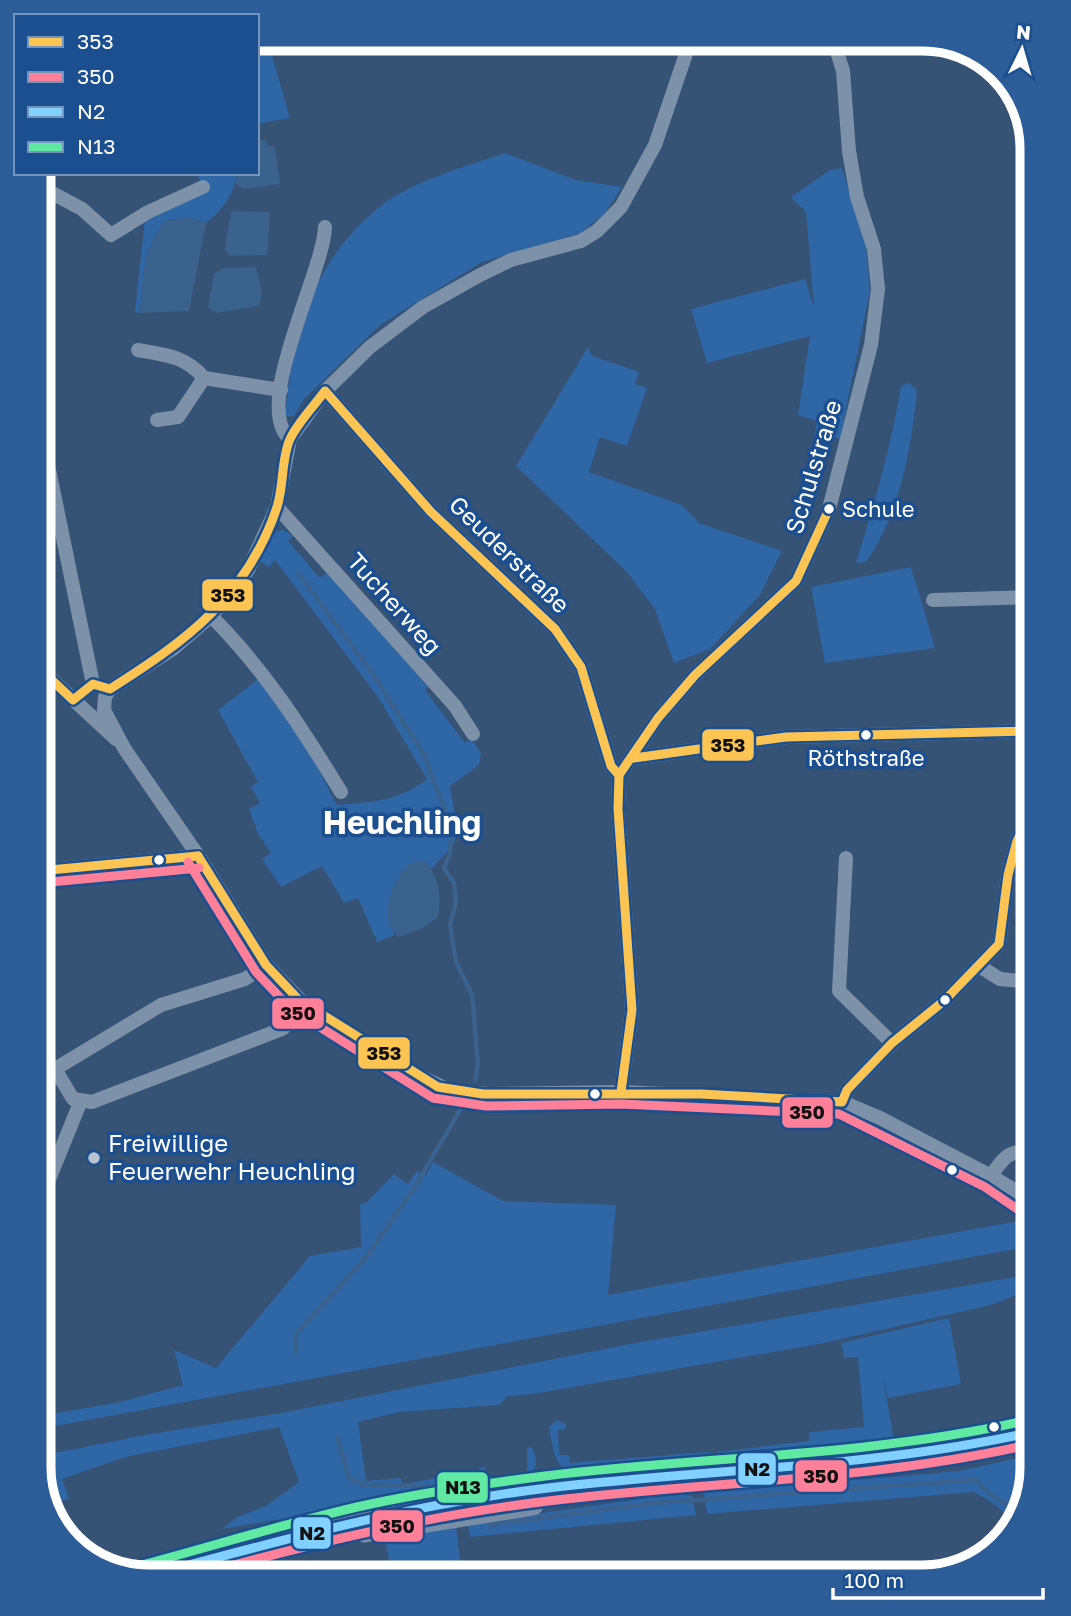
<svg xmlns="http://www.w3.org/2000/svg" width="1071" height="1616" font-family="'Golos Text',sans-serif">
<rect width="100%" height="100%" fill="#365274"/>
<g fill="#2f66a5">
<path d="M257,39h10l23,79 -33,6z"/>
<path d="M505,153l71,27 46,7 -17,26 -24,20 -99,29 -102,63 -76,74 -10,17h-9c8,-83 26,-152 93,-208 35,-28 85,-40 127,-55z"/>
<path d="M842,168l24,79 4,44 -30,148 -19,-7 -4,10 -4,1 4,-22 -19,-6 12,-79 -103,27 -16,-54 114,-30 9,28 -8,-95 -15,-15 39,-27z"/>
<path d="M196,173h40c0,21 -15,38 -30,50l-16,-6 -25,4c-24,30 -21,55 -25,92l-5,-1 10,-93 61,-27z"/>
<path d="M588,347l4,9 47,16 -4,12 12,4 -20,58 -27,-9 -11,35 93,33 17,18 83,28 -22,44 -50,54 -36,14 -19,-54 -29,-38 -110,-105z"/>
<path d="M908,383l9,6c-5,57 -17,126 -51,173l-10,1c18,-59 35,-116 45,-177z"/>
<path d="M284,530l9,6 -5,5 32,37 8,-6 100,115 -3,3 40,53 6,-4 10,14 -2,12 -29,21c1,17 12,41 4,57 -4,8 -16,17 -22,26l-8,-8 -34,62 5,12 -18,7 -19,-44 -14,5 -22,-37 -41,21 -19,-28 9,-6 -13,-19 -9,-25 11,-6 -9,-16 7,-5 -40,-72 43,-33 34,46 42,82c35,-3 62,-4 90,-26l-49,-82 -103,-137 -6,7 -9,-6 16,-30z"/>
<path d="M911,567l24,81 -110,15 -14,-76z"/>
<path d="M433,1162l70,39 113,4 -8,90 422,-76 2,27 -993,183v-13l77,-13 67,-18 -9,-35 42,18 94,-112 51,-9 -1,-43 6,-1 28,-29 14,10 9,-13 9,4z"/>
<path d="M1032,1274v15l-41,16 -172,39 -286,50 -26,2 -8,9 -100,7 -41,10 8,59 35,-3 2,6 60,-11 4,14 -245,42 15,-12 29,-11 33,-24 -20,-55 -154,30 -63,22 7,20 -18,5 -8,-37 -4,1v-12l106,-21 136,-22 349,-69z"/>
<path d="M949,1318l12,66 -73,14 -5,-21 12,69 -177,15 -1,-9 92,-11v-9l55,-5 -6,-70 -14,1 -3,-15z"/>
<path d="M557,1420l9,4v5l-8,1 1,25h10l1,8 137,-11 5,1v9l-143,11c-15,-9 -17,-29 -20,-46z"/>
<path d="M532,1447c17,36 -26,35 -50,38l-3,-17 6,-1 3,12 39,-7v-24z"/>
<path d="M1032,1455v14l-14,54 -4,4c-9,-17 -24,-27 -41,-35l-266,22 -3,-21 255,-22z"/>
<path d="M677,1494l15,2 4,19 -226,22 -2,-11 10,-4z"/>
<path d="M456,1526l6,51h-69l-10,-45z"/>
</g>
<g fill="#3b618d">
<path d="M257,140h9l2,5 7,2 5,37 -37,5 -7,-5v-11h21z"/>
<path d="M231,211l39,1 -3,43 -38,1 -4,-7z"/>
<path d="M190,217l16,6 -17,88 -49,2c4,-38 1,-62 25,-92z"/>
<path d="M256,267l6,26 -3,13 -43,7 -8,-6 6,-33 10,-6z"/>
<path d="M424,860c15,17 18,36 14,57l-15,11 -24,9c-23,-17 -7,-55 9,-73z"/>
</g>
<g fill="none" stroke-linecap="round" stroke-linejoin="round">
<g stroke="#3b618d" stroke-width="4.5">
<path d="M298,573l75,101 50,79 29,76 -2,24 -6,15 10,15 2,20 -6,22 6,37 16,33 6,69 -3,16"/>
<path d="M296,1353v-19l68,-74 49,-70 50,-85"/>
<path d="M337,1437l12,41 15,7 88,2"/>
<path d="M490,1525l165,-22 320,-23 19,17 27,15"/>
</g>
<g stroke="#7d92a8" stroke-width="14">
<path d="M691,39l-36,106 -34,62 -24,24 -16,10 -70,19 -31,15 -57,32 -53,40 -45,44 -35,48 -13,68 -29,63 -12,17 -25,29 -37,32 -64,41 -5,8 -1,13 20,38 77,112 65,105 42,43 99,62 44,21 36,3 134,-2 221,10 38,16 111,58 32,19 9,9"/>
<path d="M39,186l43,23 29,26 37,-23 55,-25"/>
<path d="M138,350c28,5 47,6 66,28l-26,39 -21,3"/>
<path d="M204,378l77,12"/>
<path d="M325,391l106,121 124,117 26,38 30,99 8,9"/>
<path d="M39,421l54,263"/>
<path d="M290,439c-39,-32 34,-168 35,-212"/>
<path d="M277,507l178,199 18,28"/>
<path d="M933,600l99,-3"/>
<path d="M211,616c54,54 90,111 130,176"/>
<path d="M39,668l77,71"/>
<path d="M634,758l152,-21 246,-6"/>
<path d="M846,858l-7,133 53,52"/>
<path d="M39,871l159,-15"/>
<path d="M979,966l21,13 32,3"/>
<path d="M55,1069l18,30 19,3 190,-73 26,-21"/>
<path d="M39,1072l16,-3 106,-64 84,-26 21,-14"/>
<path d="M621,1092l11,-82 -14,-201 1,-34 39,-57 37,-43 101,-94 33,-72 42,-164 7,-56 -4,-40 -17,-52 -8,-46 -6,-80 -10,-32"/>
<path d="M842,1102l5,-12 45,-47 53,-43 54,-56 9,-69 9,-34 15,-29"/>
<path d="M991,1176c12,-18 19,-28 41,-23"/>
<path d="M39,1204l41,-101"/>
</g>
<g stroke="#798da4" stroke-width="21">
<path d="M365,1532l168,-27"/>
<path d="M145,1577c82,-22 163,-48 246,-65 52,-11 105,-17 158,-24 160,-18 326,-15 483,-56"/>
</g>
<defs>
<g id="bus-1">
<path d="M39,668l34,32 20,-16 17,5c76,-48 137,-92 167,-182 7,-21 4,-48 13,-68 8,-17 24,-33 35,-48l106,121 124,117 26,38 30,99 8,9"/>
<path d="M634,758l152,-21 246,-6"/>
<path d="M198,856l68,109 33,35 139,87 45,7h218l141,8 5,-12 45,-47 53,-43 54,-56 9,-69 9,-34 15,-29"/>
<path d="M39,871l159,-15"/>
<path d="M621,1092l11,-82 -14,-201 1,-34 39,-57 37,-43 101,-94 33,-72"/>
</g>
<g id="bus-2">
<path d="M188,862l68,110 35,37 142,89 53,8 135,-2 218,10 146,73 38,26"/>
<path d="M40,883l159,-15"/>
<path d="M190,1577c119,-33 235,-61 358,-76 163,-20 323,-20 484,-57"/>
</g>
<path id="bus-3" d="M145,1577c136,-37 262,-72 403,-89 162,-19 324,-20 484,-56"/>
<path id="bus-4" d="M142,1565c71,-19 142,-41 215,-58 62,-14 125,-23 188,-31 164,-20 322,-19 484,-56"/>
</defs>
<use href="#bus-1" stroke="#1b4f8f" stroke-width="14"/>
<use href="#bus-2" stroke="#1b4f8f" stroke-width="14"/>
<use href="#bus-3" stroke="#1b4f8f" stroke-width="14"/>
<use href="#bus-4" stroke="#1b4f8f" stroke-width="14"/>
<use href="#bus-1" stroke="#fcc553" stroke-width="9"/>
<use href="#bus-2" stroke="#ff8098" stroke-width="9"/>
<use href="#bus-3" stroke="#80d1ff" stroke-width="9"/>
<use href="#bus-4" stroke="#60e9a3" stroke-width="9"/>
</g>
<g fill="#fff" stroke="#1b4f8f" stroke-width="2.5">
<circle cx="829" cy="509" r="6"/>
<circle cx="866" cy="735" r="6"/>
<circle cx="159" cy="860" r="6"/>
<circle cx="945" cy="1000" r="6"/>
<circle cx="595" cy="1094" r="6"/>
<circle cx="952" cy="1170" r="6"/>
<circle cx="994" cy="1427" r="6"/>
</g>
<circle fill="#b9c2ce" stroke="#1b4f8f" stroke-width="2.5" cx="94" cy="1158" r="7"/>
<g text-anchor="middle" stroke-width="7" stroke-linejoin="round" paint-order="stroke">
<g font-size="22" fill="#fff" stroke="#1b4f8f" text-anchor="start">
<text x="842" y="517">Schule</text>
<text x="866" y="766" text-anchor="middle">Röthstraße</text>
</g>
<g font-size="24" fill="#fff" stroke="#1b4f8f">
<text transform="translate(814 467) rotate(-73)" y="8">Schulstraße</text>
<text transform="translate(509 555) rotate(44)" y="8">Geuderstraße</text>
<text transform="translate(394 604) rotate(48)" y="8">Tucherweg</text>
</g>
<g font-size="24" fill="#fff" stroke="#1b4f8f" text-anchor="start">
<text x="108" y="1152">Freiwillige<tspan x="108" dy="28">Feuerwehr Heuchling</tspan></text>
</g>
<g font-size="32" font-weight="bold" fill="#fff" stroke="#1b4f8f">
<text x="402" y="834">Heuchling</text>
</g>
</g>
<path d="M0 0H1071V1616H0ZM148 51H923A97 97 0 0 1 1020 148V1468A97 97 0 0 1 923 1565H148A97 97 0 0 1 51 1468V148A97 97 0 0 1 148 51Z" fill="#2d5d98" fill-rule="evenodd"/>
<path fill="none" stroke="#fff" stroke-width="9" d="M148 51H923A97 97 0 0 1 1020 148V1468A97 97 0 0 1 923 1565H148A97 97 0 0 1 51 1468V148A97 97 0 0 1 148 51Z"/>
<g stroke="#1b4f8f" stroke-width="2.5">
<rect x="201" y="578" width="53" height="34" rx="7" fill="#fcc553"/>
<rect x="701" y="728" width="54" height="34" rx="7" fill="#fcc553"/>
<rect x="271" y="997" width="54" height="33" rx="7" fill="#ff8098"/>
<rect x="357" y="1036" width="54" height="34" rx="7" fill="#fcc553"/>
<rect x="781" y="1096" width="53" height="33" rx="7" fill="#ff8098"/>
<rect x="737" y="1452" width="40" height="34" rx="7" fill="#80d1ff"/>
<rect x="794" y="1459" width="54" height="34" rx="7" fill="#ff8098"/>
<rect x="436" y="1471" width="53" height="33" rx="7" fill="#60e9a3"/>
<rect x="371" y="1509" width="53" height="34" rx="7" fill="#ff8098"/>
<rect x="292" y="1516" width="40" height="34" rx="7" fill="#80d1ff"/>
</g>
<g font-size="19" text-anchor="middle" font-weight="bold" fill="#111">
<text x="228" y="602">353</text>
<text x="728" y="752">353</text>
<text x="298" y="1020">350</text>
<text x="384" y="1060">353</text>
<text x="807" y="1119">350</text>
<text x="757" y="1476">N2</text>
<text x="821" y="1483">350</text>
<text x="463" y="1494">N13</text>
<text x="397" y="1533">350</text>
<text x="312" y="1540">N2</text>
</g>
<rect x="14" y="14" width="245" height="161" fill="#1b4f8f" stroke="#7695bc" stroke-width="2"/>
<rect x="28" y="37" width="35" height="10" fill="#fcc553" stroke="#7695bc" stroke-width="2"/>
<text x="77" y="49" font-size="21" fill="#ffffff">353</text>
<rect x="28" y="72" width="35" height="10" fill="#ff8098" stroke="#7695bc" stroke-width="2"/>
<text x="77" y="84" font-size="21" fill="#ffffff">350</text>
<rect x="28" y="107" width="35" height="10" fill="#80d1ff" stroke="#7695bc" stroke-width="2"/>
<text x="77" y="119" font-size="21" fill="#ffffff">N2</text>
<rect x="28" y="142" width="35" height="10" fill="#60e9a3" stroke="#7695bc" stroke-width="2"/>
<text x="77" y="154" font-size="21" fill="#ffffff">N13</text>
<g transform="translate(1022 49) rotate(5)" stroke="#1b4f8f" stroke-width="5" paint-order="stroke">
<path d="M0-5L12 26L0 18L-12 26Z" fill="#ffffff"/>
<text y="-10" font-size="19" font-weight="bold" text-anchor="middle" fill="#ffffff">N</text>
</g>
<path d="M833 1588v10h210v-10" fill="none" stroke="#ffffff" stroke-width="3.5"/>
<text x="844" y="1588" font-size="21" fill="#ffffff" stroke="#1b4f8f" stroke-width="5" paint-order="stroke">100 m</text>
</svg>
